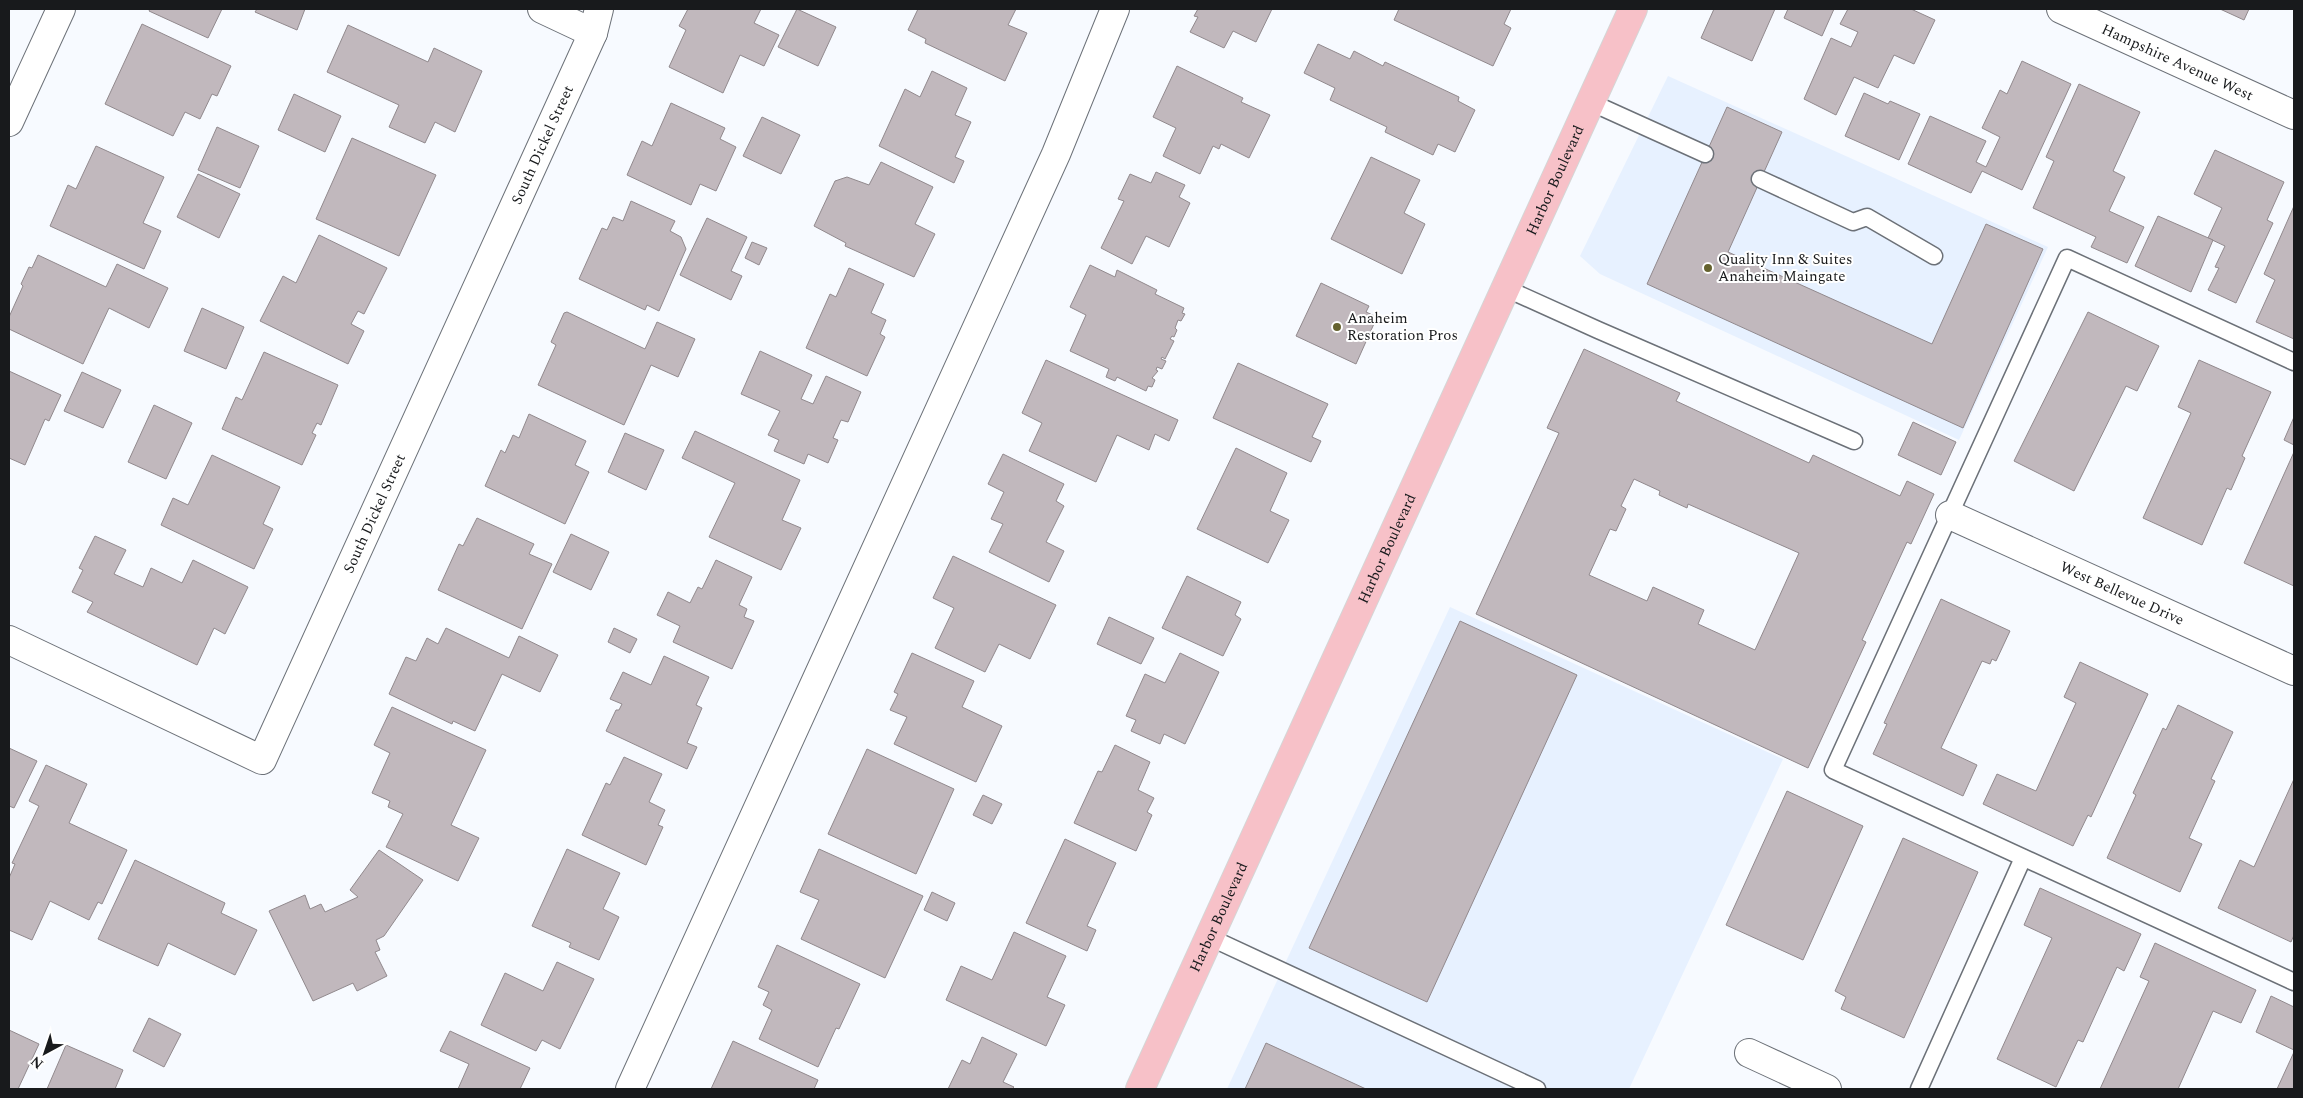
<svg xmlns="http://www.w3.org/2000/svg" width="2303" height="1098" font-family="Spectral,serif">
<rect width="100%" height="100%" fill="#f7faff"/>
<g fill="#e7f1ff">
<path d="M1668,76l380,171 -89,193 -359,-166 -20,-18z"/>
<path d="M1450,607l333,152 -154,330h-402z"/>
</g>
<g fill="#c1b8bd" stroke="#91898d" fill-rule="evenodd">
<path d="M150,9h72l-14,29 -59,-27z"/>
<path d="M257,9h48l-8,21 -42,-18z"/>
<path d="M688,9h73l-7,14 25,12 -15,31 -24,-11 -17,38 -54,-26 17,-37 -7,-4z"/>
<path d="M797,9l39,18 -18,39 -40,-19z"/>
<path d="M918,9h98l-8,16 19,8 -22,48 -80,-38 1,-4 -18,-9z"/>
<path d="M1198,9h74l-16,33 -23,-11 -9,17 -34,-16 8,-15 -4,-1z"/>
<path d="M1399,9h112l-7,15 7,4 -18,38 -99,-46z"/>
<path d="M1714,9h61l-23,52 -51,-23z"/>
<path d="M1788,9h46l-12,27 -38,-18z"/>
<path d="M1848,9h63l24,11 -21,44 -20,-9 -16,33 -24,-11 -18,38 -32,-16 27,-61 20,9 7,-15 -18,-8z"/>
<path d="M2220,9h29l-5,11z"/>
<path d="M142,24l89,42 -14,30 -5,-2 -12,25 -15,-7 -12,24 -68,-32z"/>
<path d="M348,25l80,37 6,-14 48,23 -27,61 -20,-10 -10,21 -36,-16 10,-22 -72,-33z"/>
<path d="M1318,44l32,15 4,-8 29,15 2,-4 74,35 -1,4 17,9 -20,42 -17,-8 -5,11 -48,-23 2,-5 -57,-27 5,-12 -31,-15z"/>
<path d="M2022,61l49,23 -49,106 -40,-19 -11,22 -63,-29 22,-48 56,25 -10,21 10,5 14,-30 -18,-9 18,-38 7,4z"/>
<path d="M1177,66l66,32 -2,4 29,13 -21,43 -28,-14 -2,5 -6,-3 -13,28 -37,-18 13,-28 -23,-11z"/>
<path d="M932,71l35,17 -12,27 16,7 -16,35 9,4 -10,22 -75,-37 26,-57 15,8z"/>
<path d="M2079,84l61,28 -27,59 12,6 -16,34 35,16 -17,36 -36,-16 5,-10 -63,-29 21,-47 -8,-4z"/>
<path d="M1864,93l24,11 2,-3 30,13 -21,46 -54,-24z"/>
<path d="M294,94l47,22 -16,36 -47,-22z"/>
<path d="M671,103l54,25 -5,11 16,8 -20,44 -16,-7 -9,21 -64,-30 15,-34 10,5z"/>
<path d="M1727,107l55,25 -54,120 204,92 54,-120 57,25 -80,179 -316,-144z"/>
<path d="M762,117l38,18 -19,39 -38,-18z"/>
<path d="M217,127l42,19 -19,42 -42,-18z"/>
<path d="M352,138l84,37 -37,81 -83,-37z"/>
<path d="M96,146l68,31 -21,46 18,8 -17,38 -94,-43 18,-41 8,4z"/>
<path d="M2215,150l69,32 -17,38 6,3 -37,80 -28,-13 11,-22 -4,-1 10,-21 -17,-8 14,-30 -28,-14z"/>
<path d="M1371,157l49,23 -16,33 21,11 -23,50 -71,-35z"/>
<path d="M881,162l52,25 -18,37 20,10 -21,43 -69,-31 1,-3 -32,-17 21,-45 12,-4 22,8z"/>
<path d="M1156,172l29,13 -6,12 11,6 -21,44 -23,-11 -14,28 -31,-16 23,-47 -6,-2 12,-25 21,9z"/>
<path d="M198,174l42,20 -21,44 -42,-21z"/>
<path d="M631,201l44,20 -5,10 11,6 5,12 -27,62 -12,-6 -2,5 -66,-31 23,-51 5,2 6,-13 10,4z"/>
<path d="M2294,206v133l-38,-17 19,-42 -11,-6z"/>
<path d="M2158,216l55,24 -22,52 -56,-26z"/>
<path d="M707,218l40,19 -16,34 11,5 -11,24 -51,-25z"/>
<path d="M319,235l68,33 -23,46 -6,-3 -7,13 13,7 -16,33 -88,-43 23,-45 13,7z"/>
<path d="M752,242l15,6 -8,17 -14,-7z"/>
<path d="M38,255l68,32 11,-23 51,24 -19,40 -40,-20 -26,56 -74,-35v-12l14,-31 -2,-2 8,-17 3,1z"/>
<path d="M1090,265l25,12 2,-7 40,20 -2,4 29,14 -2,5 3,1 -4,7 -3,-1 -3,8 2,2 -3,7 -2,-1 -2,3 4,2 -9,18 -3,-2 -1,2 5,2 -4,8 -5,-2 -1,3 2,1 -6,7 3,2 -3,7 -4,-1 -2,5 -29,-14 -2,4 -9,-4 3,-8 -39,-18 16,-36 -16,-8z"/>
<path d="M849,268l35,16 -13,29 15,7 -6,14 5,3 -18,39 -61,-28 24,-54 6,3z"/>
<path d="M1321,283l48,23 -3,6 11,5 -21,47 -60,-28z"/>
<path d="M202,308l42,19 -18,42 -42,-18z"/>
<path d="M567,312l78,37 12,-27 38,17 -17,38 -27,-12 -27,60 -86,-40 18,-40 -5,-3 13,-29z"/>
<path d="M2088,312l71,34 -22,45 -11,-5 -52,105 -60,-30z"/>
<path d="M1584,349l96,44 -4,8 133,62 4,-8 87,41 7,-15 27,13 -23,50 -4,-2 -45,98 4,2 -58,126 -332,-154 83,-181 -12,-5zM1634,479l26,12 -1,4 28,13 1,-4 111,49 -44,97 -57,-26 6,-14 -51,-23 -6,14 -58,-26 21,-46 6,2 10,-22 -5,-3z"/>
<path d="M760,351l52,24 -11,24 12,5 13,-28 35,16 -13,30 -7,-2 -8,18 5,2 -10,23 -20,-9 -4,10 -30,-13 5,-11 -11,-5 12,-24 -39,-17z"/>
<path d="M264,352l74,33 -17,40 -4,-2 -5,10 4,2 -14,30 -80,-36 14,-32 6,3z"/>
<path d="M1046,360l132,60 -9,21 -14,-7 -6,16 -32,-15 -21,47 -67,-31 13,-28 -20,-10z"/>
<path d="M2199,360l72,32 -29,64 3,2 -14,32 -4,-2 -25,57 -59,-27 48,-105 -13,-6z"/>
<path d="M1238,363l90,41 -16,33 9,4 -10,21 -98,-44z"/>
<path d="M9,371l52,24 -12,26 -4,-2 -20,46 -16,-7z"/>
<path d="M82,372l39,18 -18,38 -39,-17z"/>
<path d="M154,405l38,18 -26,56 -38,-17z"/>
<path d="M529,414l57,27 -11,24 14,7 -24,52 -80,-38 16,-36 4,3 8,-18 6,3z"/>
<path d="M2294,417v28l-10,-5z"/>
<path d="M1913,422l43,20 -15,33 -43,-20z"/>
<path d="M695,431l105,49 -18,40 19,8 -20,42 -72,-33 26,-54 -53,-25z"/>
<path d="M625,433l39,17 -18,40 -38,-18z"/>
<path d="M1236,448l51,25 -17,38 19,9 -21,43 -71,-34z"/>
<path d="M2294,452v134l-50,-23z"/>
<path d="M1003,454l61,30 -8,17 8,5 -18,36 18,9 -15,31 -60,-30 14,-28 -12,-5 13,-27 -16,-8z"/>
<path d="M212,455l68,32 -17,37 10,5 -19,40 -93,-44 12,-27 15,7z"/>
<path d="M477,518l57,26 -5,10 23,10 -30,65 -84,-39 21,-46 4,2z"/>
<path d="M571,534l38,18 -18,38 -38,-18z"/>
<path d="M95,536l31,14 -12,24 29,13 8,-19 31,15 11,-23 55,27 -23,47 -11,-6 -17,37 -110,-53 6,-10 -21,-10 11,-22 -4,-2z"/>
<path d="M953,556l103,49 -26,54 -31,-15 -14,28 -50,-24 19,-40 -21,-10z"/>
<path d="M716,560l36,17 -13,28 8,4 -3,8 10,4 -22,48 -59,-27 7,-16 -23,-11 11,-23 22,11 8,-16 4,2z"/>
<path d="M1187,576l54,26 -6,13 6,4 -18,37 -61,-28z"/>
<path d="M1941,599l69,32 -14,30 -4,-2 -2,5 -8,-3 -41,87 36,17 -14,31 -90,-42 14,-30 -3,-1z"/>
<path d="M1109,617l45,21 -13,26 -44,-20z"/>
<path d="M1460,621l117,54 -150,327 -118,-54z"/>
<path d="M446,628l63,30 10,-22 39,19 -18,37 -38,-18 -27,57 -22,-10 -1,3 -63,-30 17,-37 10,4 11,-23 11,6z"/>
<path d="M614,628l23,11 -7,14 -22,-11z"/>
<path d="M912,653l62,28 -12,26 40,19 -26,56 -82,-38 13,-27 -17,-7 8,-16 -4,-2z"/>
<path d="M1180,653l39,19 -34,72 -21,-10 -4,10 -29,-13 5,-11 -10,-4 19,-42 20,9z"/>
<path d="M664,656l45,21 -13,28 6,3 -15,35 10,4 -10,22 -81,-38 10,-21h3l3,-6 -12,-5 13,-27 28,13z"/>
<path d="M2080,662l68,32 -57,123 -3,-2 -15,31 -90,-42 14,-30 39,17 40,-88 -12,-6z"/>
<path d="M2178,705l55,27 -22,47 4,2 -26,57 13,6 -22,48 -73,-34 29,-63 -3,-2 30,-65 3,2z"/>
<path d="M392,707l94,43 -35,75 28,13 -21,43 -72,-34 17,-33 -15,-7 2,-6 -18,-8 18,-40 -16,-8z"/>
<path d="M1115,745l35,17 -12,28 16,8 -7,14 5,3 -16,36 -62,-28 24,-52 4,1z"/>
<path d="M9,748l28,13 -23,47 -5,-2z"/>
<path d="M867,749l87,40 -38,85 -88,-40z"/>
<path d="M624,757l38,17 -13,28 16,8 -7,15 5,2 -17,38 -64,-30 24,-52 4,2z"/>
<path d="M46,765l41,19 -18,39 58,27 -25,54 -4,-2 -9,18 -39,-19 -18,39 -23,-10v-52l6,-14 -3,-1 27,-57 -10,-5z"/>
<path d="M2294,779v156l-3,7 -73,-34 22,-48 14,7z"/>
<path d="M1787,791l76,35 -60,134 -77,-35z"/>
<path d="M983,795l19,9 -10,20 -19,-9z"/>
<path d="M1903,838l75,34 -74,166 -63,-29 5,-12 -11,-6z"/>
<path d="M1065,839l51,24 -29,63 9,4 -9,21 -61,-28z"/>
<path d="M567,849l53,24 -17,36 16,8 -20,43 -30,-13 2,-4 -39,-17z"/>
<path d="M819,849l104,47 -38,82 -84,-39 18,-39 -19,-8z"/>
<path d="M379,850l44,30 -39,56 -8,4 4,10 -5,2 12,24 -30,15 -4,-8 -40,18 -44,-90 36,-16 5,14 11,-5 4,8 33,-15 -8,-7z"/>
<path d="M135,860l90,43 -4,10 36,17 -22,45 -67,-32 -10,23 -60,-27z"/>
<path d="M2040,888l101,46 -17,37 -7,-4 -34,75 -5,-2 -22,47 -59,-28 55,-121 -28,-13z"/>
<path d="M932,892l23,11 -8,18 -23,-11z"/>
<path d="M1014,932l52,24 -19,41 18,8 -19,41 -100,-46 15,-34 31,14z"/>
<path d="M2155,943l101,47 -15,33 -28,-12 -35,78h-78l49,-108 -9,-4z"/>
<path d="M777,945l83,39 -21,45 -3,-1 -18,39 -59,-28 13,-29 -9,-5 6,-13 -11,-5z"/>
<path d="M557,962l37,17 -34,70 -18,-9 -6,11 -55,-26 24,-52 38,18z"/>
<path d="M2271,996l23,11v43l-38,-18z"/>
<path d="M149,1018l32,16 -17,33 -31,-16z"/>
<path d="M9,1030l30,14 -21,45h-9z"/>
<path d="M450,1031l80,37 -10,21h-62l11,-25 -29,-13z"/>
<path d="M982,1037l35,17 -14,28 11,5 -2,2h-64l14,-29 8,4z"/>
<path d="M733,1041l85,39 -4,9h-103z"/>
<path d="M1266,1043l100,46h-121z"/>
<path d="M66,1045l57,25 -8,19h-68z"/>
<path d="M2294,1052v37h-17z"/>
</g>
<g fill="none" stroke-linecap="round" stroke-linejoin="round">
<defs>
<g id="service">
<path d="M1590,102l115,52"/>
<path d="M1760,179l93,43 14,-5 67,39"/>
<path d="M1505,288l93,42 256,111"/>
<path d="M2294,362l-227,-104 -234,512 461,212"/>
<path d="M1209,937l328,152"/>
<path d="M1919,1089l104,-231"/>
</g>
<g id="minor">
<path d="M542,9l51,24"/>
<path id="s1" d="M2061,9l233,106"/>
<path d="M9,122l52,-113"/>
<path id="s2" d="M1950,515l344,156"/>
<path id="s3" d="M9,640l253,120 331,-727 6,-24"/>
<path d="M1749,1053l78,36"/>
<path d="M630,1089l426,-935 59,-145"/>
</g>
<g id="primary">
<path id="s4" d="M1140,1089l493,-1080"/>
</g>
</defs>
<use href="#service" stroke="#6c7178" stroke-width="19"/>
<use href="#minor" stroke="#6c7178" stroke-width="30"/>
<use href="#primary" stroke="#d5d6d6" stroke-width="30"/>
<use href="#service" stroke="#fff" stroke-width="16"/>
<use href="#minor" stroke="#fff" stroke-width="28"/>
<use href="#primary" stroke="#f7c1c8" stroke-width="28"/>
</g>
<g fill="#65622f" stroke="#fff" stroke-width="2">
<circle cx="1708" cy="268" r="5"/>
<circle cx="1337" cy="327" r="5"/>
</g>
<g text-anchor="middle" stroke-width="4" stroke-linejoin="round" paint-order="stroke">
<g font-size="15" fill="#181a1c" stroke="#fff">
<text dy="5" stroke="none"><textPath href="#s1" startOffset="128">Hampshire Avenue West</textPath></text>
<text dy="5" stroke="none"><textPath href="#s3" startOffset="956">South Dickel Street</textPath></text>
<text dy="5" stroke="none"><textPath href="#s4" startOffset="999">Harbor Boulevard</textPath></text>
<text dy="5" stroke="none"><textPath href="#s3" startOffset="551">South Dickel Street</textPath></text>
<text dy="5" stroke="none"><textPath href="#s4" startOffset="594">Harbor Boulevard</textPath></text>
<text dy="5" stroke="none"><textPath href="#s2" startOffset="189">West Bellevue Drive</textPath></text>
<text dy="5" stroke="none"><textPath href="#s4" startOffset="189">Harbor Boulevard</textPath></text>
</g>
<g font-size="15" fill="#181a1c" stroke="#fff" text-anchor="start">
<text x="1718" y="264">Quality Inn &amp; Suites<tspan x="1718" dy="17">Anaheim Maingate</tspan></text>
<text x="1347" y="323">Anaheim<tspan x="1347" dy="17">Restoration Pros</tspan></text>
</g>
</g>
<rect width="2303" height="1098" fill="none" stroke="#181a1c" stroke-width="20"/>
<g transform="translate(45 1053) rotate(220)" stroke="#ffffff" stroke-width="4" paint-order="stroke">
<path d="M0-4L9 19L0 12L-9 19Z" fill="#181a1c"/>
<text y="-8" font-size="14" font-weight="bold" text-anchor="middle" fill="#181a1c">N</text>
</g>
</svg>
